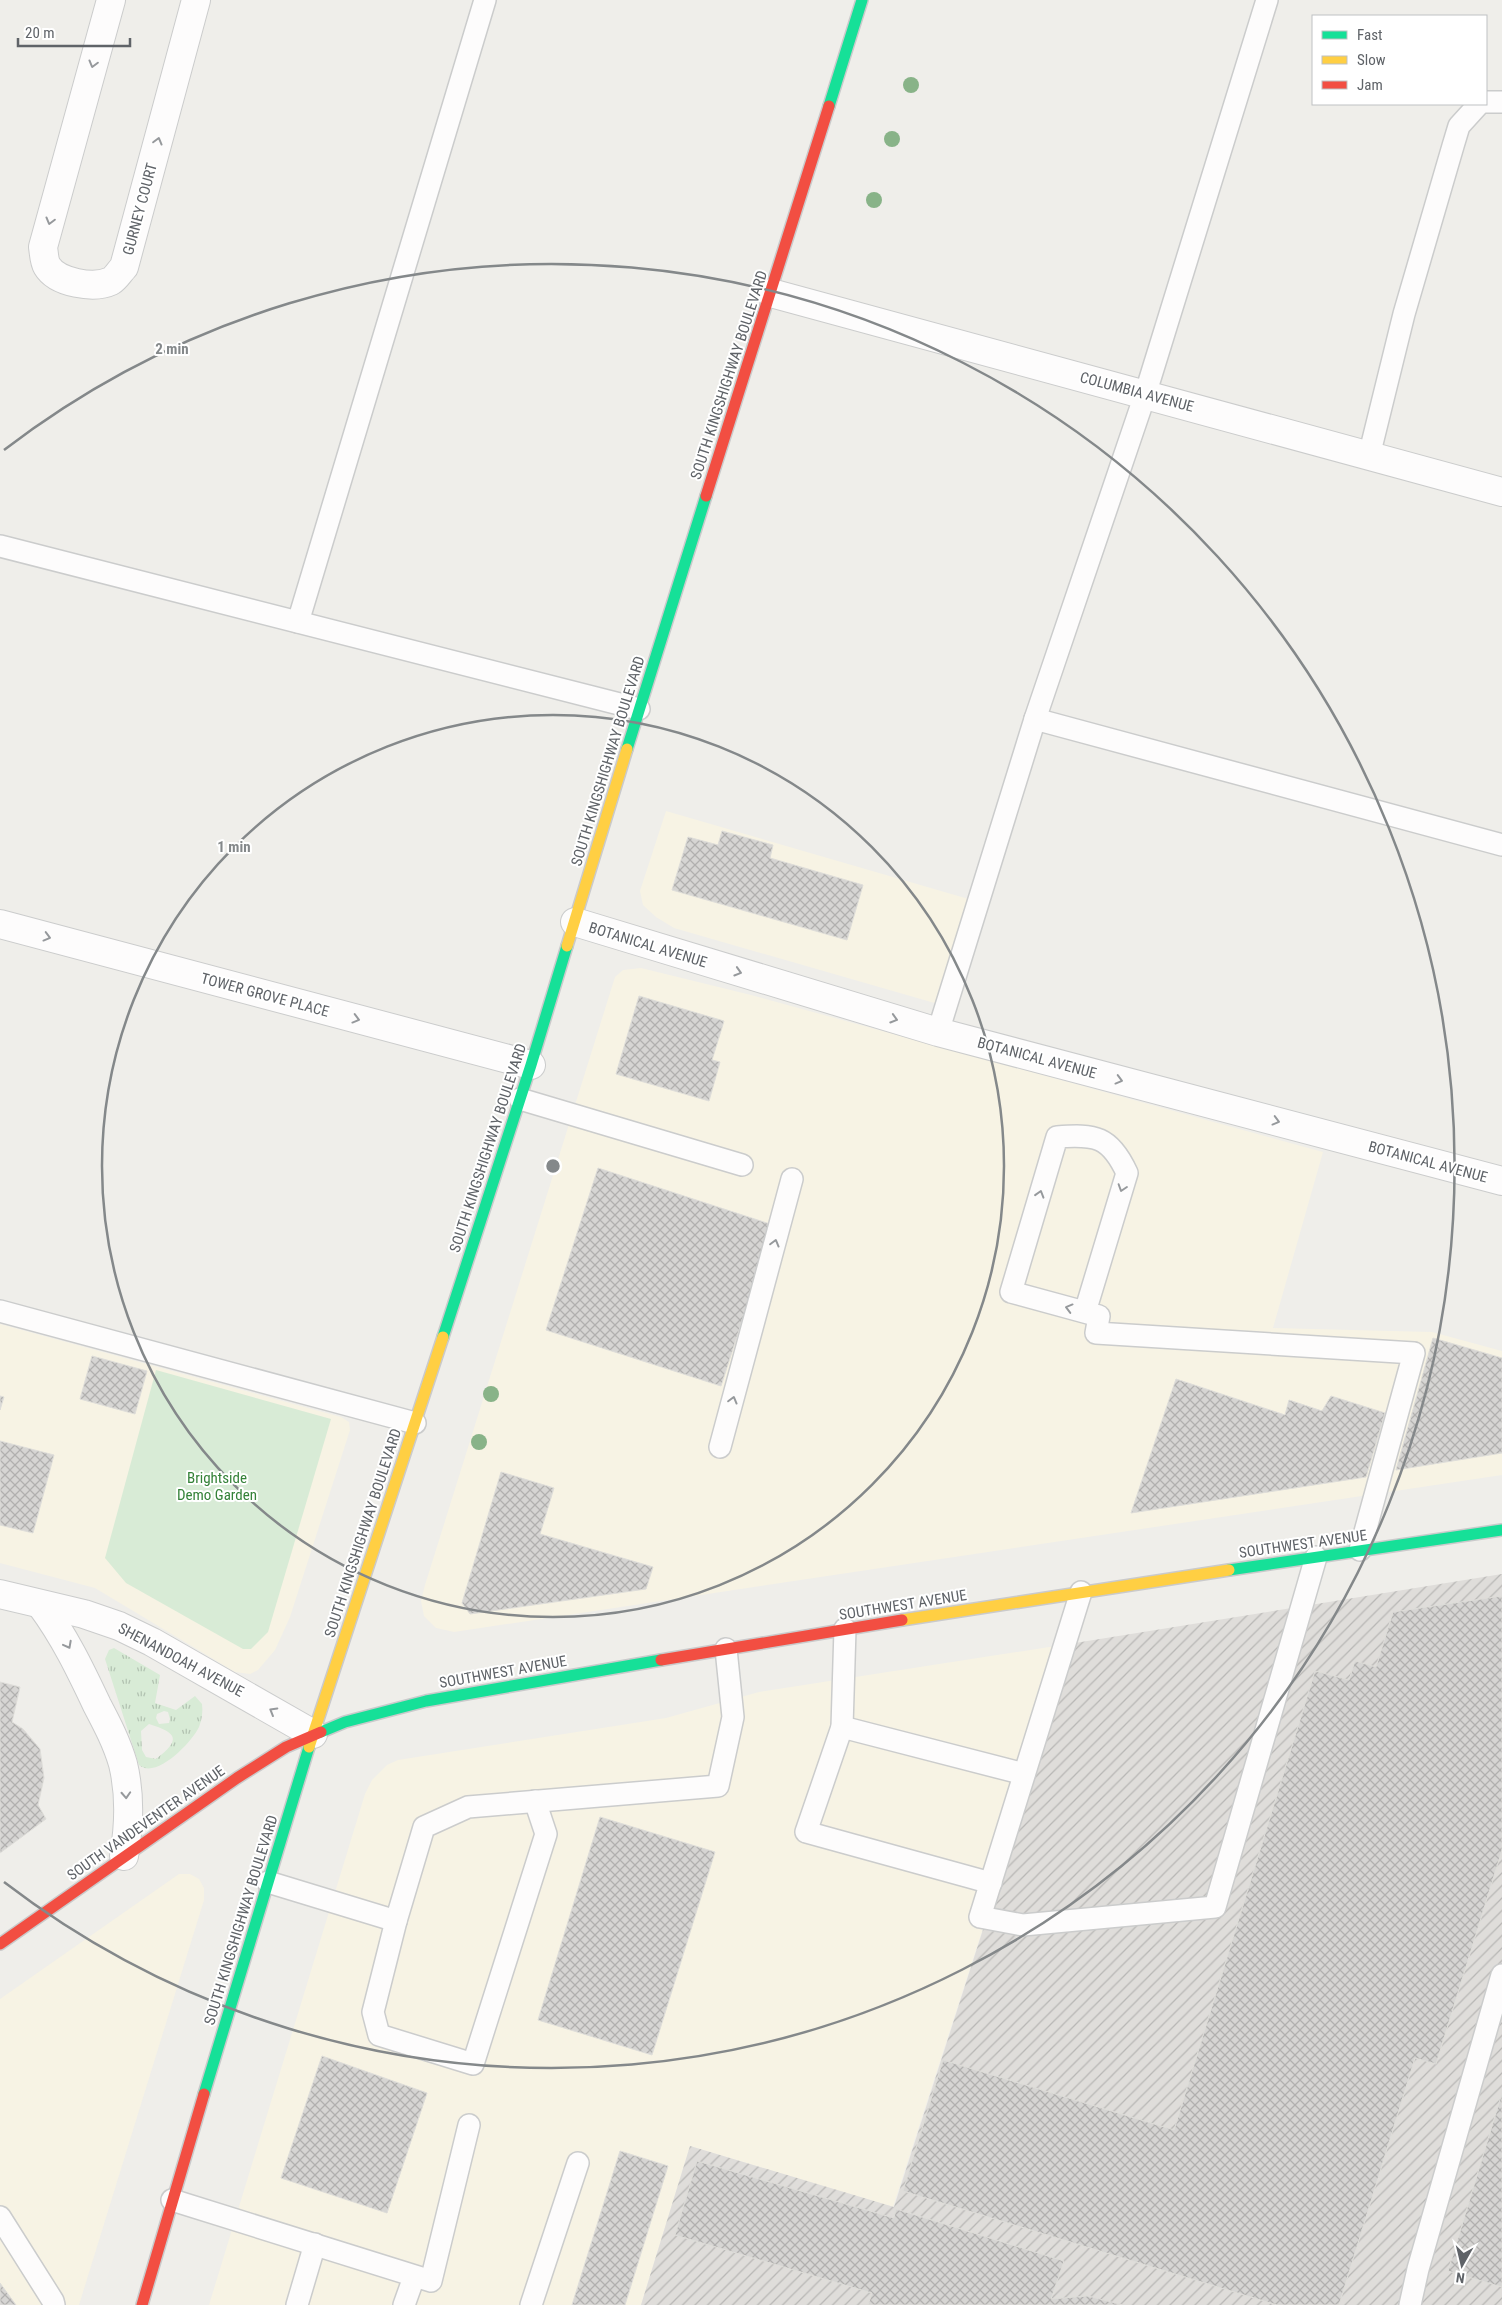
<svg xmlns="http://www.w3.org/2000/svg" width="1502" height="2305" font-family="'Roboto Condensed',sans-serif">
<defs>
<pattern id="industrial-furrows" width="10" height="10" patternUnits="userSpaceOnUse" patternTransform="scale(1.25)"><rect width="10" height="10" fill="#dfddda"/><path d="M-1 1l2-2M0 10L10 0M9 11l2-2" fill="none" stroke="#b8b7b5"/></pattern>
<pattern id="grass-tufts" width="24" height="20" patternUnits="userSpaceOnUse" patternTransform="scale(1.25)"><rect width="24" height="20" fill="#d8ebd6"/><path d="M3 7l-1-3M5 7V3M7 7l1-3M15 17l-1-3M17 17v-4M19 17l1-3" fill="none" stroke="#b2c2b1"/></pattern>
<pattern id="building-cross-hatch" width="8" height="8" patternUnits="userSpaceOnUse" patternTransform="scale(1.25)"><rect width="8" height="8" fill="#d6d5d3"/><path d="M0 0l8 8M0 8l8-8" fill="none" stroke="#b1b0af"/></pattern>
</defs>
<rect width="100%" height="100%" fill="#efeeea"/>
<g fill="#f7f3e4">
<path d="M666,811l306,89 -34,104 -264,-76 -18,-11 -13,-12 -3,-14z"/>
<path d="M641,968l110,27 572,157 -50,176 159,4 70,19v124l-1048,157 -18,-4 -12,-12 -3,-15 4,-16 190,-608 8,-7z"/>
<path d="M0,1324l341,93 8,5 1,8 -60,187 -15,33 -17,20 -8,4 -15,-2 -140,-84 -95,-25z"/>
<path d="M1075,1643l-182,564 -203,-61 -49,159h-432l156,-511 7,-14 15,-15 11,-5 268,-42 93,-26z"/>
<path d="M179,1874h11l9,5 5,9v12l-125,405h-79v-306z"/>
</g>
<path fill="url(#industrial-furrows)" d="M1502,1574v731h-861l49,-159 204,61 181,-564z"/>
<path fill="url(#grass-tufts)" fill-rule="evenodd" d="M114,1648l46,27 -5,28 21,7 19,-14 7,8c1,8 0,15 -3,23 -7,15 -43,53 -60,38l-34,-106 4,-9zM164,1711l4,1 2,7 -1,4 -10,1 -3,-6 1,-4zM149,1724c29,9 32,16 7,35l-10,-2 -4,-7 -1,-19z"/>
<path fill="#d8ebd6" d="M156,1370l175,49 -63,213 -17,17h-8l-117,-66 -21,-25z"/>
<g fill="url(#building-cross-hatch)" stroke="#deddd9">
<path d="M722,831l51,14 -3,13 93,27 -16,55 -175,-50 16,-53 30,8z"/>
<path d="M639,996l85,25 -12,39 8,2 -11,39 -93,-27z"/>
<path d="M598,1168l175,57 -52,161 -175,-56z"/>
<path d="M1433,1338l69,20v95l-106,17z"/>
<path d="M92,1356l55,15 -12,43 -55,-15z"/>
<path d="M1176,1379l109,36 4,-15 33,11 9,-15 54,17 -19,64 -235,36z"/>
<path d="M0,1396l4,1 -4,13z"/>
<path d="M0,1441l54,14 -21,78 -33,-8z"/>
<path d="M501,1472l53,16 -14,46 113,33 -7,22 -176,25 -8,-11z"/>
<path d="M1502,1596v254l-66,214 -21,-6 -76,247h-62l-374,-114 40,-131 231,70 141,-459 34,9 6,-19 21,6 17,-55z"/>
<path d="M0,1682l20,5 -8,35 11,7 17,20 4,29 -6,27 8,14 -46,34z"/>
<path d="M600,1817l115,35 -63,203 -114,-35z"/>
<path d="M322,2056l105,37 -40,120 -106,-35z"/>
<path d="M1502,2093v194l-54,-16z"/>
<path d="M620,2151l48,15 -43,139h-53z"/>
<path d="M697,2161l197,57 2,-9 168,52 -13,38 37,-3 35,9h-255l4,-12 -197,-58z"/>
<path d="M0,2283l16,22h-16z"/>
</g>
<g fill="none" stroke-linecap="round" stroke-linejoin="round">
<defs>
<g id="lane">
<path d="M1486,102h16"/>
<path d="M1369,456l35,-142 49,-168 6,-20 20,-22"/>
<path d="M0,546l639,163"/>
<path d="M298,622l187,-622"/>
<path d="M1035,719l467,126"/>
<path d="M938,1032l97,-313 110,-324 122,-395"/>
<path d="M520,1099l222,66"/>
<path d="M0,1311l415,112"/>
<path d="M1085,1312l42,-139c-17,-37 -32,-39 -70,-36l-46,155 88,24 -3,17 318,20 -54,197"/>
<path d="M720,1447l72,-268"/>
<path d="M1081,1592l-101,325 43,8 192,-18 101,-350"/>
<path d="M845,1629l-3,98 -36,105 185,51"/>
<path d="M842,1727l182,47"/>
<path d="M268,1882l128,39 28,-94 44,-20 250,-21 15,-69 -7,-68"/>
<path d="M396,1921l-23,91 6,23 94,29 73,-230 -11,-33"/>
<path d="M172,2200l259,81 38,-156"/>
<path d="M0,2217l53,84 1,4"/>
<path d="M297,2305l18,-61"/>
<path d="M404,2305l10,-28"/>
<path d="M531,2305l47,-142"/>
<path d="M1410,2305l8,-36 84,-294"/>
</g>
<g id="street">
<path d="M111,0l-68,247c1,6 1,14 4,19 10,17 47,23 64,15 5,-3 9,-10 13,-14l72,-267"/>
<path d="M771,293l731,199"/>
<path d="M575,922l363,110 564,149"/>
<path d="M0,924l531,141"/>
<path d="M0,1594l84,20 35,12 33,16 161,92"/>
<path d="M41,1605c23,31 39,64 56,100 10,19 20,38 26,59 7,29 6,63 1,92"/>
</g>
<g id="fast">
<path d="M829,106l33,-106"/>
<path d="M627,749l79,-253"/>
<path d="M443,1337l88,-272 36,-119"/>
<path d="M1229,1570l273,-40"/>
<path d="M321,1732l24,-10 81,-21 235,-41"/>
<path d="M204,2094l105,-347"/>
</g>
<g id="slow">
<path d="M567,946l60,-197"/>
<path d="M902,1620l327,-50"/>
<path d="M309,1747l134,-410"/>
</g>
<g id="jam">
<path d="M706,496l123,-390"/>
<path d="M661,1660l241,-40"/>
<path d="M0,1944l237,-166 49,-31 35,-15"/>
<path d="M142,2305l62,-211"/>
</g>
</defs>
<use href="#lane" stroke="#cbcccc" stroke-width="24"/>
<use href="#street" stroke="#cbcccc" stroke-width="30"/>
<use href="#fast" stroke="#cacacb" stroke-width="14"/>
<use href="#slow" stroke="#cacacb" stroke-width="14"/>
<use href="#jam" stroke="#cacacb" stroke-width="14"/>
<use href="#lane" stroke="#fdfcfc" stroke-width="21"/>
<use href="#street" stroke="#fdfcfc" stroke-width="28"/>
<use href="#fast" stroke="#16e098" stroke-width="11"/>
<use href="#slow" stroke="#ffcf43" stroke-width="11"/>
<use href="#jam" stroke="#f24e42" stroke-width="11"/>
</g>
<g fill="#88b388">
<circle cx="911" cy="85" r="8"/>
<circle cx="892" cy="139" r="8"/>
<circle cx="874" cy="200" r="8"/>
<circle cx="491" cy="1394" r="8"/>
<circle cx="479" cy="1442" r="8"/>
</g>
<defs><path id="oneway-chevron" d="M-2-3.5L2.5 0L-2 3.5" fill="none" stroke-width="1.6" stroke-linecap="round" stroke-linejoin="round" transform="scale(1.25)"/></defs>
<g stroke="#96999c">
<use href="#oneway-chevron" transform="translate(93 64) rotate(105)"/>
<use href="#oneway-chevron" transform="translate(158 141) rotate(-75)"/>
<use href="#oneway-chevron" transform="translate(50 221) rotate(105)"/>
<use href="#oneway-chevron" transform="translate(47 937) rotate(15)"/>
<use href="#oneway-chevron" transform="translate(738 972) rotate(17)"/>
<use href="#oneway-chevron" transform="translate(356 1019) rotate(15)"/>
<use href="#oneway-chevron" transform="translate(894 1019) rotate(17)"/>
<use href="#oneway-chevron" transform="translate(1119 1080) rotate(15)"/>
<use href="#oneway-chevron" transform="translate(1276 1121) rotate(15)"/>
<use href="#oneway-chevron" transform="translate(1122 1188) rotate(108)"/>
<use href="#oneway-chevron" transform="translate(1040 1194) rotate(-73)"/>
<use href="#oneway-chevron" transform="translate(775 1243) rotate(-75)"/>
<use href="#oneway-chevron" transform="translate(1069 1308) rotate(-165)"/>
<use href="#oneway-chevron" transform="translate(733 1400) rotate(-75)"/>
<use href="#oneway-chevron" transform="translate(68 1645) rotate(62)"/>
<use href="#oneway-chevron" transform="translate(273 1711) rotate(-150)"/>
<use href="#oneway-chevron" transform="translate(126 1795) rotate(87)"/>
</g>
<g fill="none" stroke="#84888a" stroke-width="2.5">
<circle cx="553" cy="1166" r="451"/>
<path d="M4 450A902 902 0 1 1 4 1882"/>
</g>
<g text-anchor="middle" stroke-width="4" stroke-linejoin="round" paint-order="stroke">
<g font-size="15" fill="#5f6368" stroke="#fff">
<text transform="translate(140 209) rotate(-75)" y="5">GURNEY COURT</text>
<text transform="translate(729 375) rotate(-72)" y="5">SOUTH KINGSHIGHWAY BOULEVARD</text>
<text transform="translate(1137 392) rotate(15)" y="5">COLUMBIA AVENUE</text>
<text transform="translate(608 761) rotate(-73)" y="5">SOUTH KINGSHIGHWAY BOULEVARD</text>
<text transform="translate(648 945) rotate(17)" y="5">BOTANICAL AVENUE</text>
<text transform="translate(265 995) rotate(15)" y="5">TOWER GROVE PLACE</text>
<text transform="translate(1037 1058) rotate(15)" y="5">BOTANICAL AVENUE</text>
<text transform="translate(488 1148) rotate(-72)" y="5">SOUTH KINGSHIGHWAY BOULEVARD</text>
<text transform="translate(1428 1162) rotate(15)" y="5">BOTANICAL AVENUE</text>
<text transform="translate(363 1533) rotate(-72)" y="5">SOUTH KINGSHIGHWAY BOULEVARD</text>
<text transform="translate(1303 1544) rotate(-8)" y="5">SOUTHWEST AVENUE</text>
<text transform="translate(903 1605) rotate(-9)" y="5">SOUTHWEST AVENUE</text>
<text transform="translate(181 1660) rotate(28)" y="5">SHENANDOAH AVENUE</text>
<text transform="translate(503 1672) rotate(-10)" y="5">SOUTHWEST AVENUE</text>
<text transform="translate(146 1823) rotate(-35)" y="5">SOUTH VANDEVENTER AVENUE</text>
<text transform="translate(241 1920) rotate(-73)" y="5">SOUTH KINGSHIGHWAY BOULEVARD</text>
</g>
<g font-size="15" fill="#348238" stroke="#fff">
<text x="217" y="1483">Brightside<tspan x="217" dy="17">Demo Garden</tspan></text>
</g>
</g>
<circle cx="553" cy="1166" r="8" fill="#84888a" stroke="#fff" stroke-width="2.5"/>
<g font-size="15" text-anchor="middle" font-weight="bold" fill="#84888a" stroke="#fff" stroke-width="4" stroke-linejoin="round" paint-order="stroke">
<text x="172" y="354">2 min</text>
<text x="234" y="852">1 min</text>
</g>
<rect x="1312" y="15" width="175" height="90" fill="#ffffff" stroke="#bfc1c3"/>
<rect x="1322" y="31" width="25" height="8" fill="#16e098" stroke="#bfc1c3"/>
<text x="1357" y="40" font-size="15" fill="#5f6368">Fast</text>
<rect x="1322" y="56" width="25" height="8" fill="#ffcf43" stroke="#bfc1c3"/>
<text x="1357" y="65" font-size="15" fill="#5f6368">Slow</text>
<rect x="1322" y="81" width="25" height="8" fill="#f24e42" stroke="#bfc1c3"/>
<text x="1357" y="90" font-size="15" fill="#5f6368">Jam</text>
<g transform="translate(1462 2265) rotate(188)" stroke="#ffffff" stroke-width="4" paint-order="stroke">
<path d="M0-4L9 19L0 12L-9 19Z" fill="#5f6368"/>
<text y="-8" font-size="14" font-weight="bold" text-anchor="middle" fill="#5f6368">N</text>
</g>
<path d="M18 38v8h112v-8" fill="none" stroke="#5f6368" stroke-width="2.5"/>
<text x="25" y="38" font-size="15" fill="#5f6368" stroke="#ffffff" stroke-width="4" paint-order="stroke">20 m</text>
</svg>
